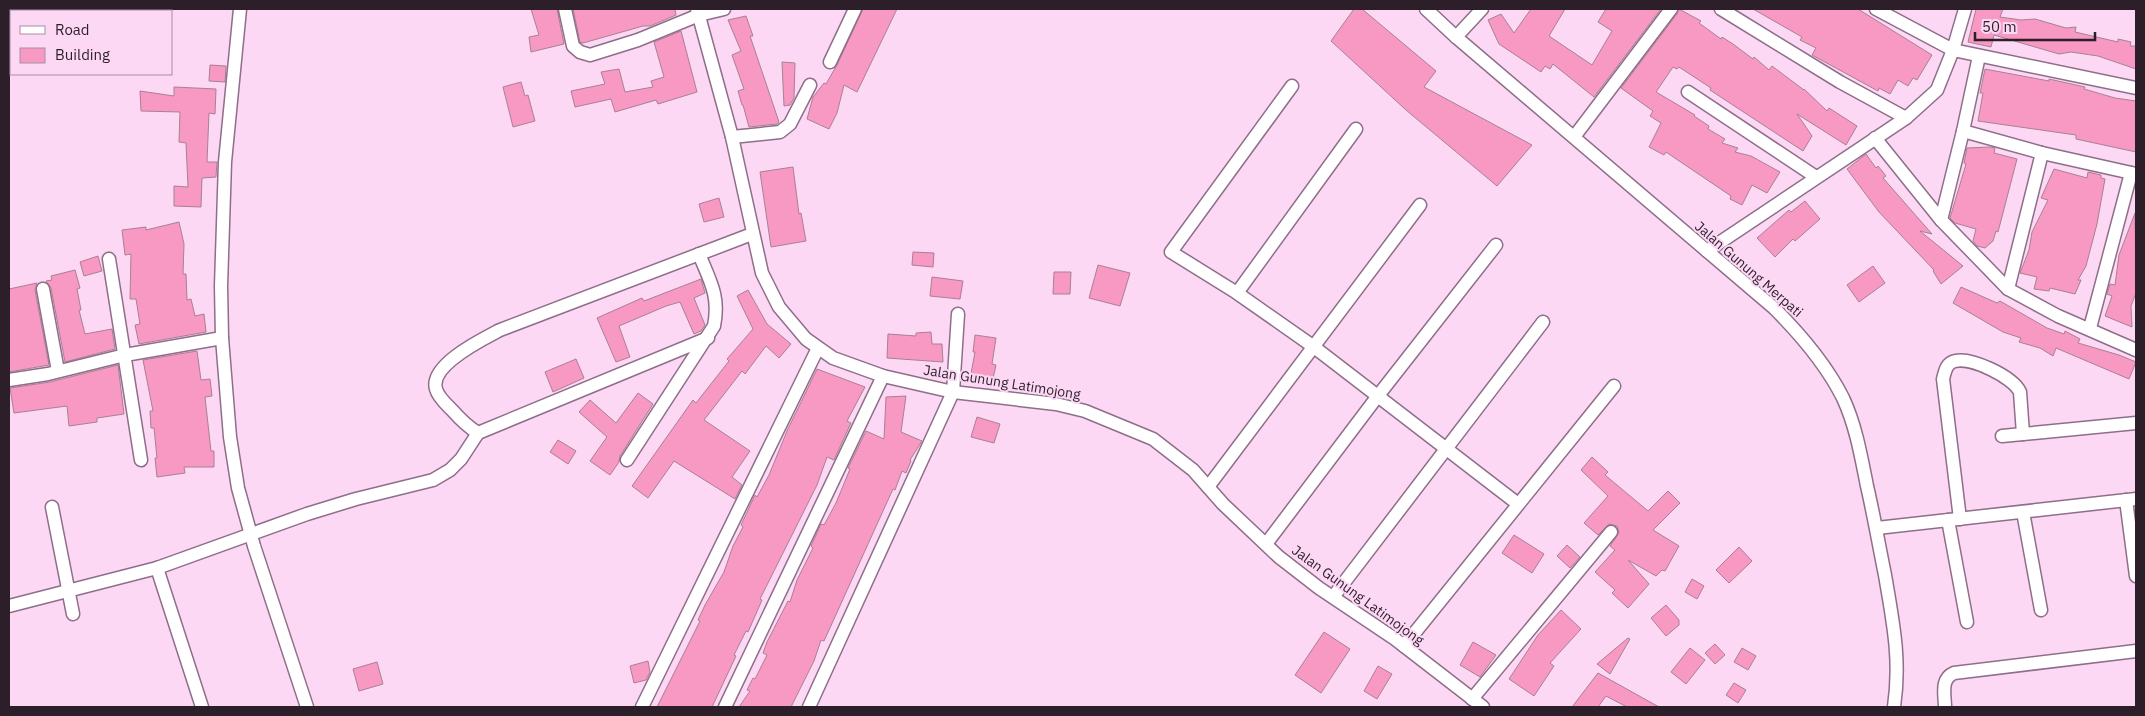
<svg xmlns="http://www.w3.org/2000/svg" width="2145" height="716" font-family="'IBM Plex Sans',sans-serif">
<rect width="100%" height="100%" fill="#fcd8f5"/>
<g fill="#f799c3" stroke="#a98091">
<path d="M531,9h26l7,35 -33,8 -2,-15 10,-2z"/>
<path d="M573,9h102l1,6 -26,11h-7l-60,17 -3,-1z"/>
<path d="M863,9h34l-40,83 -13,-7 -7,28 -8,16 -22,-10 6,-22 11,-14 2,1 11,-19z"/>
<path d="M1354,9h8l74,62 -12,16 108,58 -35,41 -91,-76 -75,-69z"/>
<path d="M1531,9h34l-16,27 43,29 20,-34 -14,-9 8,-13h55l-67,88 -41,-33 -3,5 -5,-3 -4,6 -42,-28 -11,-24 13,-6 13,19z"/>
<path d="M1679,9l22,12 -2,2 22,16 1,-2 11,7 20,15 1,-2 15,13 3,-4 32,24v-1l23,22 2,-3 28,18 -11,19 -49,-31 15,22 -9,15 -93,-61 1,-2 -32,-21 -2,2 -4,-2 -17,25 39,23 -1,1 15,10 -1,3 17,10 -3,4 16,5 -3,4 16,4 29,16 -13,21 -15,-8 -10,20 -12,-6 1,-3 -65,-44 -2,3 -15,-8 12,-24 -11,-7 3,-5 -32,-23 56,-74z"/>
<path d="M1753,9h105l74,46 -15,25 -4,-2 -5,8 -10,-6 -8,14 -11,-6 -1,3 -66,-36 4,-7 -16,-8 2,-3z"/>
<path d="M1976,9h27l-3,8 21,3 14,-1 31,9 10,-1 -1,5 43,10v-3l13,3 -1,4h6v23l-38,-13 -27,-4 -12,2 -65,-19 -3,12 -23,-5z"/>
<path d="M746,16l7,20h-3l29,86 -2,2 -28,3 -6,-22h-1l-4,-14 6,-2 -12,-34 9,-4 -13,-31z"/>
<path d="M681,31l16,61 -39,12 -2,-4 -41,12 -4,-13 -36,8 -4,-16 34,-7 -4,-12 18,-3 6,23 28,-5 -2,-6 13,-4 -10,-35z"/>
<path d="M782,62l13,1 -1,35 -4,7 -6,1z"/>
<path d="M210,65l16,1 -1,16 -16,-1z"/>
<path d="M1985,69l64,12v-2l36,8 -1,2 31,9 21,3v51l-60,-13v-4l-98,-14 5,-28h-3z"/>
<path d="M521,82l4,14 3,-1 7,26 -22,6 -10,-40z"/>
<path d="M174,87l42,2 -1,25 -6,-1 -2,49h10l-1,15 -14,1 -1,29 -27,-1v-20l14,1 -2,-44 -7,-1 1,-30 -39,-1 -1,-20 34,5z"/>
<path d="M1990,147l5,1 -1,5 23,6 -19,73 -2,-1 -3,10 -8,7 -8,-2 -4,-5 3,-12 -21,-6 -5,-5 16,-54 -2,-1 3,-15z"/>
<path d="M1866,154l10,14 2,-2 8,10 -3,2 49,56 -12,-3 43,35 -22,18 -8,-13 1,-1 -55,-58 -32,-43z"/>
<path d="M793,167l6,47 2,-1 5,28 -35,6 -11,-75z"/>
<path d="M2054,169l33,9 1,-6 13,3v3l4,1 -8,45 -11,42 -8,14h3l-6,14 -25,-6 -1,3 -15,-2 3,-12 -17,-4 9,-23 3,-18 16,-32 -7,-2z"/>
<path d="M719,198l5,19 -20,5 -5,-18z"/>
<path d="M1805,201l15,18 -25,22 -2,-2 -18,18 -18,-19 32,-28 2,2z"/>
<path d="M2135,213l1,80 -5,13 1,21 -27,-11 7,-20 -5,-2 3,-10 5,1 4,-30z"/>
<path d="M179,222l5,22 -1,30h3l1,26 4,-1 4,17 9,-2 2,18 -67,12 -4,-19 5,-1 -4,-25h-6l1,-45 -6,1 -3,-25 24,-3v3z"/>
<path d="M913,252l21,1 -1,14 -21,-2z"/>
<path d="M98,256l4,15 -18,5 -4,-14z"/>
<path d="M1098,265l32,8 -10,33 -31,-8z"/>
<path d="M1873,266l12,17 -26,19 -12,-17z"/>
<path d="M75,270l5,18 -3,1 4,21h-2l6,24 27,-5 3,20 -50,13 -14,-74 -5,-7 6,-1 -1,-4z"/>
<path d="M1054,272h17l-1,22h-17z"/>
<path d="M932,277l31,4 -3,18 -30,-3z"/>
<path d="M701,279l4,14 -11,5 11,27 -4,6 -7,3 -14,-32 -14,4 -47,20 11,31 -14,5 -19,-44 45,-20 2,3z"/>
<path d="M37,283l-2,7 14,75 -40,7v-83z"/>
<path d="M1961,287l36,16 3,-2 47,27 17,6 1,-3 15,8 -2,4 41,12 17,7 -7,17 -73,-31 -3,8 -13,-8 -21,-6 2,-4 -18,-6 -50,-29z"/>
<path d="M748,290l19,34 24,20 -12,14 -13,-12 -21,28 -3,-3 -38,49 46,31 -18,26 10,8 -7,14 -61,-38 -26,37 -16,-12 61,-86 3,3 33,-42 -2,-2 26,-30 -16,-33z"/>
<path d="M931,332l1,12h10l1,18 -56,-4 1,-24 28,2v-3z"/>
<path d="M975,335l21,3 -4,26 4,1 -4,18 -22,-4 5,-27h-2z"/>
<path d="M197,351l4,29 9,-1 2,17 -7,1 6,54h3v16h-30l1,6 -28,4 -2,-19h2l-3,-30h-3l-1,-17h3l-10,-51z"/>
<path d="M576,359l8,19 -31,14 -8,-20z"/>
<path d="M118,365l6,49 -27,4v4l-28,4 -2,-20 -53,7 -4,-25 40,-6z"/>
<path d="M817,369l48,18 -18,34 4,2 -1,2 -16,35 -7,-3 -10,28 -57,114 2,1 -14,32 -2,-1 -12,24 2,1 -24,51h-55l43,-86 -2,-1 7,-15 19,-33 9,-26 10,-19 -2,-2 14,-30 2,2 12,-22 18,-44z"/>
<path d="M638,393l15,11 -33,52 -1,6 -9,13 -20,-14 17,-24 -28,-25 11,-12 26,23z"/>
<path d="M906,396l-5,36 21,9 -12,19 1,1 -5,12 -4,-2 -7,19 -2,-1 -64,141 -5,11 -3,-1 -7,21 -23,46h-52l11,-16 -3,-1 6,-12 2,1 12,-24 -4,-2 4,-11 21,-41 2,1 7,-22 16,-32 -2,-2 10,-22 3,1 12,-22 14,-34 -2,-1 18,-37 18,8 2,-42z"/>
<path d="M977,417l23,7 -6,19 -23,-6z"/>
<path d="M558,440l18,11 -8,13 -18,-12z"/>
<path d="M1592,457l16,15 -3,3 43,36 20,-20 12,12 -27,27 26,16 -14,25 -3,-1 -6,6 -28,-16 21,24 -21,24 -16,-15 3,-3 -20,-18 20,-22 -5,-4 9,-13 -2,-7 -8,-2 -11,11 -14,-12 24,-27 -27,-26z"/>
<path d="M1514,535l30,19 -12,19 -30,-20z"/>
<path d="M1567,545l13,12 -10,11 -13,-12z"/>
<path d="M1739,547l13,14 -23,22 -13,-13z"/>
<path d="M1692,579l12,7 -7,13 -12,-7z"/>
<path d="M1666,605l13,15v5l-13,11 -15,-18z"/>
<path d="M1561,610l20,19 -31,34 4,3 -20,30 -25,-17 29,-44z"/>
<path d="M1324,632l26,17 -29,44 -26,-18z"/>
<path d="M1628,638l2,1 -20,35 -13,-10z"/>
<path d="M1473,642l23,13 -16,22 -20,-12z"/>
<path d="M1715,644l10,11 -10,9 -10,-11z"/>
<path d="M1690,648l15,12 -19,24 -15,-12z"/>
<path d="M1742,648l14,8 -8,14 -14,-8z"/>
<path d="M648,661l2,11 -4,8 -12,3 -4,-17z"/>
<path d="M377,662l6,22 -24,7 -6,-22z"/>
<path d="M1378,666l14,8 -15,25 -13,-8z"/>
<path d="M1598,673l61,34h-32l-21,-11 -8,11h-26z"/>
<path d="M1734,683l12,7 -8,13 -12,-8z"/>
</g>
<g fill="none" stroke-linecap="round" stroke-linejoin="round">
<defs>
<g id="street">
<path d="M240,9l-15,153 -4,124 1,52 8,99 8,51 16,58 53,161"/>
<path d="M565,9l8,37 7,6 10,3 48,-15 61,-25 25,-6"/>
<path d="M697,9l35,128 30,136 17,34 27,32 27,19 50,18 70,16 103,12 29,7 68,28 40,31 30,34 56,53 40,31 76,51 88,68"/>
<path d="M1426,9l30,28 318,271c27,27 52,56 69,90 13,28 18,58 24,88 7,30 12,60 18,89 8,47 16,85 9,132"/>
<path d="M1721,9l119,73 66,36"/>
<path d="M1876,9l77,41 12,-41"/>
<path d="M1456,37l26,-28"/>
<path d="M830,62l25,-53"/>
<path d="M1292,86l-121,166 66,41 77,54 204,157"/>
<path d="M1688,92l128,85"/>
<path d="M1963,131l16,-75"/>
<path d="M732,137l48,-5 10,-8 20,-39"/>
<path d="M1574,137l97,-128"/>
<path d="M1875,138l66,82 67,69 34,-136"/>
<path d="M1941,220l22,-89 79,22 94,21"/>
<path d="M1707,251l199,-133 31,-28 16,-40 183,38"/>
<path d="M109,259l32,201"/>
<path d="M43,289l15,82"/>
<path d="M2008,289l50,27 78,34"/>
<path d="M1237,293l119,-164"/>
<path d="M2090,328l41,-155"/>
<path d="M708,338l-230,95c-10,-6 -18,-14 -26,-23 -5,-5 -14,-13 -16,-21 -7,-24 47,-50 64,-59l252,-96"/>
<path d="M9,380l39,-6 77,-19 97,-17"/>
<path d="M2002,436l21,-2"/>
<path d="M627,460l87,-134c6,-30 -4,-45 -15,-72"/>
<path d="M1208,487l212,-282"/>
<path d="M2126,500l10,76"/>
<path d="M52,507l21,107"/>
<path d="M2023,512l18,98"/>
<path d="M1960,519l-17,-140c2,-7 3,-16 12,-18 17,-4 58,16 65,31l3,42 113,-11"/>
<path d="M1948,520l19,102"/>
<path d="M1877,528l259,-29"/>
<path d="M1266,544l111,-147 119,-152"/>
<path d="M157,568l45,139"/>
<path d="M1333,597l210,-275"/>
<path d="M9,606l148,-38 150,-54 49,-15 77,-19 17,-10 11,-11 17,-26"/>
<path d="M1404,646l210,-260"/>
<path d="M1472,699l139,-167"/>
<path d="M642,707l176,-359"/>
<path d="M725,707l158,-331"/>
<path d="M809,707l144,-315 5,-78"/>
<path d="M1945,707c0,-12 -5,-28 9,-34l182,-22"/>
</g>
</defs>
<use href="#street" stroke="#8e6e89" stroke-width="15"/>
<use href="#street" stroke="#fff" stroke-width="12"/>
</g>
<g text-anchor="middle" stroke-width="4" stroke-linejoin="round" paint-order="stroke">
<g font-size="14" fill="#2c1f2a" stroke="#fcd8f5">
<text transform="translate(1749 269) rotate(41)" y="5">Jalan Gunung Merpati</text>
<text transform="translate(1002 382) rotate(9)" y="5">Jalan Gunung Latimojong</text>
<text transform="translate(1358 595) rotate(36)" y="5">Jalan Gunung Latimojong</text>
</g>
</g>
<rect width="2145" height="716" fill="none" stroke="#2c1f2a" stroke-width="20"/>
<rect x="10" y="10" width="162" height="65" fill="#fcd8f5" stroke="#a98ea4"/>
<rect x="20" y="26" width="25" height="8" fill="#ffffff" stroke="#a98ea4"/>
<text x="55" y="35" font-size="15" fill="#2c1f2a">Road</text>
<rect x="20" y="48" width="25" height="15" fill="#f799c3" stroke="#a98ea4"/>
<text x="55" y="60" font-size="15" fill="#2c1f2a">Building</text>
<path d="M1975 32v8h120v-8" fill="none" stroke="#2c1f2a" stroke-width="2.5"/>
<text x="1982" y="32" font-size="15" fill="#2c1f2a" stroke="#fcd8f5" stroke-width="4" paint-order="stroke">50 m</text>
</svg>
